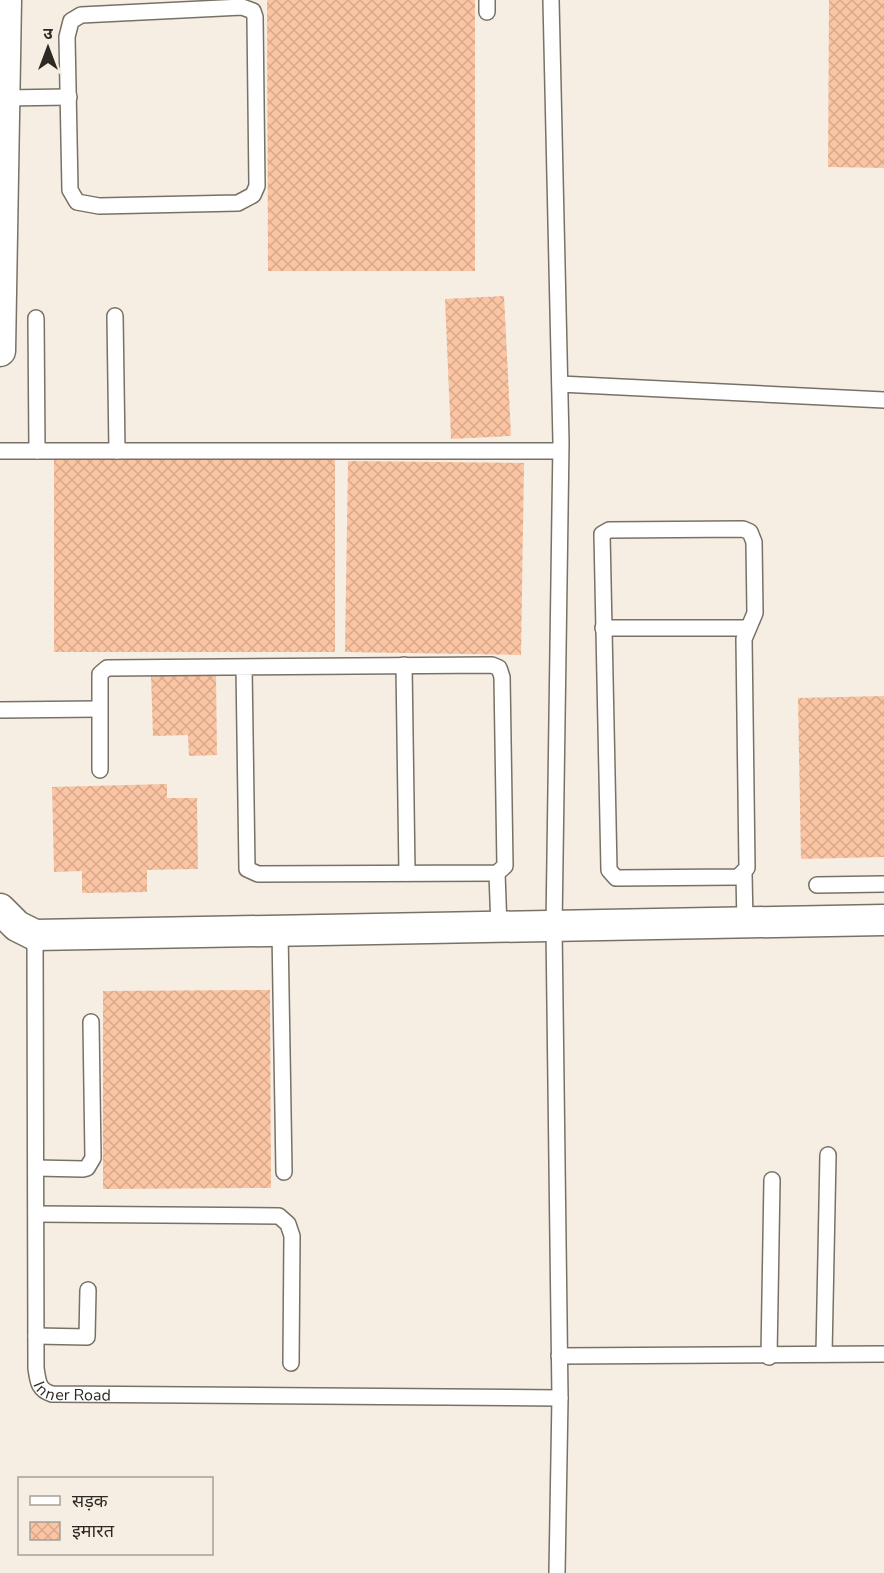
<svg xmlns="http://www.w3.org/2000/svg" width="884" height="1573" font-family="'Nunito Sans','Noto Sans Devanagari',sans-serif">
<defs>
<pattern id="building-cross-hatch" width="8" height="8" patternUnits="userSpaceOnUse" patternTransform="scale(1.5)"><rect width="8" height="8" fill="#fbc5a3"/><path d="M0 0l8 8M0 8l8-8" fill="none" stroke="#d7a98c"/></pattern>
</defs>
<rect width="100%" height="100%" fill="#f6eee2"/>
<g fill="url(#building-cross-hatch)">
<path d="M267,0h208v271h-207z"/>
<path d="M829,0h55v168l-56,-1z"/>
<path d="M504,296l7,140 -60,3 -6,-140z"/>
<rect x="54" y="459" width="281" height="193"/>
<path d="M348,461l176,2 -3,192 -176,-3z"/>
<path d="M216,674l1,81 -28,1 -1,-21 -35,1 -2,-61z"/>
<path d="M884,696v161l-83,2 -3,-161z"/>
<path d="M167,784v14h30l1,71 -51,1v22l-65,1v-22l-28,1 -2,-85z"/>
<path d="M270,990l1,198 -168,1v-198z"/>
</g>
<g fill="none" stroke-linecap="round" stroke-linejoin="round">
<defs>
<g id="service">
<path d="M487,0v12"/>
<path d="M551,0l10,442 -7,485 6,471 -3,175"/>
<path d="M242,7l11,4 2,6 2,169 -4,9 -15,8 -139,3 -22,-4 -7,-12 -3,-153 4,-16 10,-6z"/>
<path d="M5,98l64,-1"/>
<path d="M115,316l2,135"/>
<path d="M36,318l1,133"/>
<path d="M560,384l324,16"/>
<path d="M0,451h560"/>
<path d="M743,529l7,3 4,10 1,71 -11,26 3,229 -9,9 -122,1 -7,-8 -7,-336 7,-4z"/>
<path d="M603,628h144"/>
<path d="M404,665l3,208"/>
<path d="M0,710l99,-1"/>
<path d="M100,770v-96l7,-6c128,-1 256,-2 385,-3l7,3 3,9 3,189 -8,7 -239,1 -11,-5 -3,-202"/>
<path d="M497,873l2,55"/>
<path d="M744,874l1,49"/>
<path d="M817,885l67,-1"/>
<path d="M280,931l4,241"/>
<path id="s1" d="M35,935l1,433c2,13 2,22 16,26l508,4"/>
<path d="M36,1168l47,1 4,-1 6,-10 -2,-136"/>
<path d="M36,1214l243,2 9,8 4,12 -1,127"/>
<path d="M36,1336l51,1 1,-47"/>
<path d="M824,1354l4,-199"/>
<path d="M559,1356l325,-2"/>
<path d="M769,1357l3,-177"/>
</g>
<g id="minor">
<path d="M0,351l6,-351"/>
<path d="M0,909l17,17 18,9 849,-15"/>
</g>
</defs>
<use href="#service" stroke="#787167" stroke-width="18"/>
<use href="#minor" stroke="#787167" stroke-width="33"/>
<use href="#service" stroke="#fff" stroke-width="15"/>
<use href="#minor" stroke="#fff" stroke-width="30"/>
</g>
<g text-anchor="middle" stroke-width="6" stroke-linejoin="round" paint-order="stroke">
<g font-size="16" fill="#2d2a26" stroke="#f6eee2">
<text dy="6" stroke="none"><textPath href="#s1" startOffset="486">Inner Road</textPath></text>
</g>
</g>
<rect x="18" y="1477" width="195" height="78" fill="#f6eee2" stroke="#a6a097" stroke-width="1.5"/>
<rect x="30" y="1496" width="30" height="9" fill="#ffffff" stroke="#a6a097" stroke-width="1.5"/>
<text x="72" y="1507" font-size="18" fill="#2d2a26">सड़क</text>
<rect x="30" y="1522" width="30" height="18" fill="url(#building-cross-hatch)" stroke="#a6a097" stroke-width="1.5"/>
<text x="72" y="1537" font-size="18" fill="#2d2a26">इमारत</text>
<g transform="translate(48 48)" stroke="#f6eee2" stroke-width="4.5" paint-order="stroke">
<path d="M0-4.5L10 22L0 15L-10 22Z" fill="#2d2a26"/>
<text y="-9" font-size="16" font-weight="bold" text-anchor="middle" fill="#2d2a26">उ</text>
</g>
</svg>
